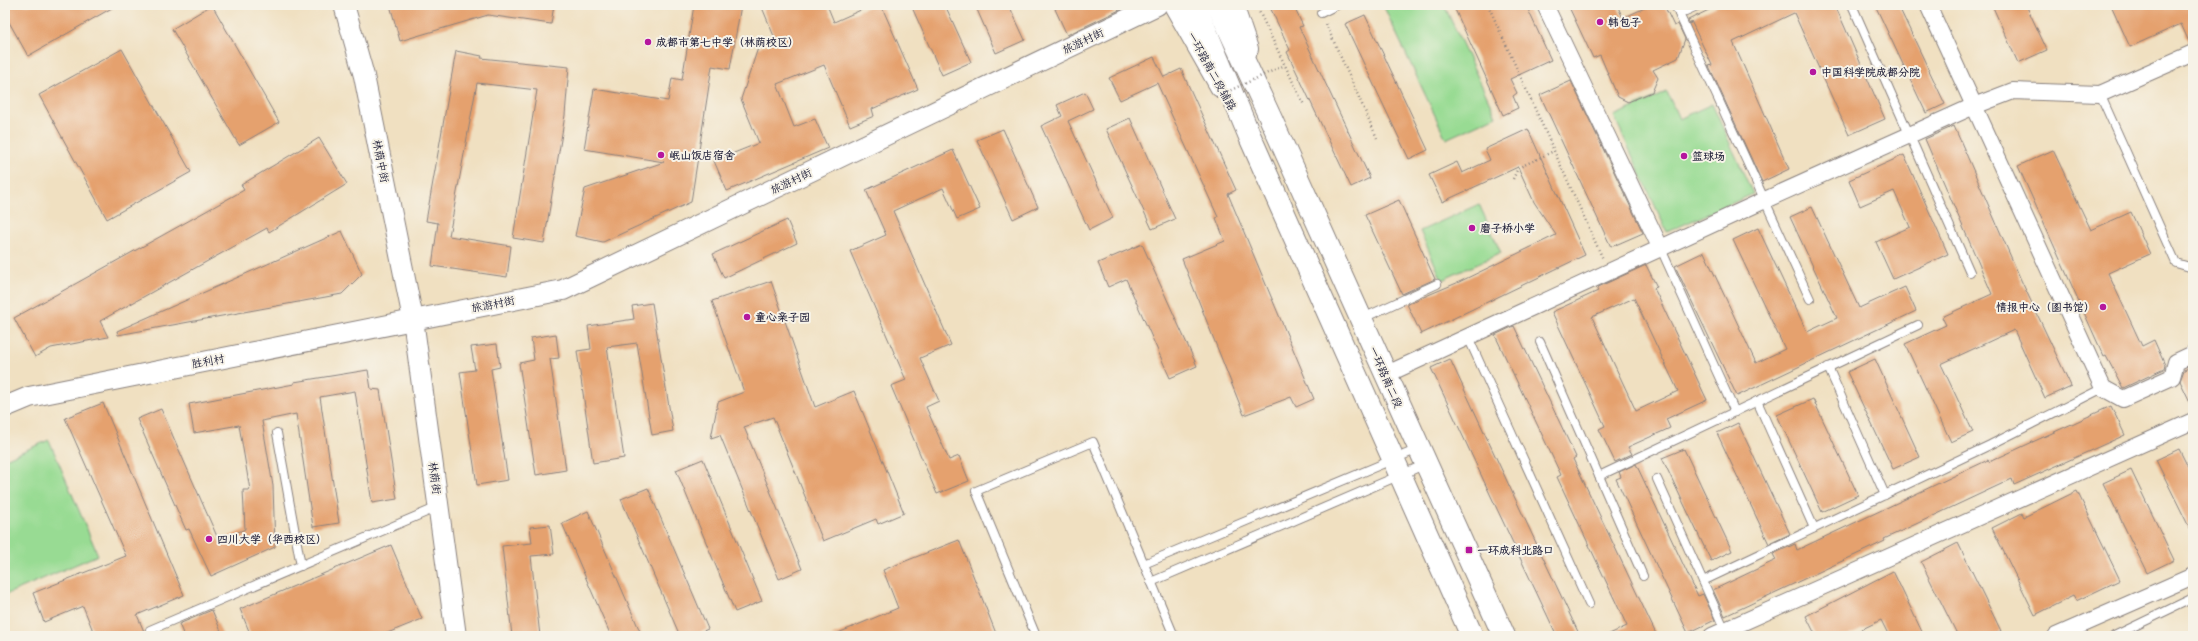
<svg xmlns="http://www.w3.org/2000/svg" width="2198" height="641" font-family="'Patrick Hand','LXGW WenKai TC',sans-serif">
<rect width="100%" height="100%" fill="#f7f3e8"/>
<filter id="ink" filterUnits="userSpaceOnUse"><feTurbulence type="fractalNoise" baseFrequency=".025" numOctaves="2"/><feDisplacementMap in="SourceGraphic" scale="8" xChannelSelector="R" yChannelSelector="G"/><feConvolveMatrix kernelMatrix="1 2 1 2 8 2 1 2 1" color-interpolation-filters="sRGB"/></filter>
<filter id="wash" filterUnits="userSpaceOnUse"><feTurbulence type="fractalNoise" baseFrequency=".012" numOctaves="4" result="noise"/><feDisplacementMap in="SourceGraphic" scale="16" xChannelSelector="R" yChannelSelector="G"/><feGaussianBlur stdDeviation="0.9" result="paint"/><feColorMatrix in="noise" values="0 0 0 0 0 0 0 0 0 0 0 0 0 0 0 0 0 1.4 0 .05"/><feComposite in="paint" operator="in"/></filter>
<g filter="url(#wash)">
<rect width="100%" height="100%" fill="#f0e0c1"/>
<g fill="#98db93" stroke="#5d7e67">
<path d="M1383,5h61l52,111 -50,23z"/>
<path d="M1667,92l12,27 33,-15 41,90 -86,38 -53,-116z"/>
<path d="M1479,204l22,49 -59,27 -22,-49z"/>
<path d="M49,440l49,115 -93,40v-136z"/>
</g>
<g id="blocks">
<g fill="#e5a16e" fill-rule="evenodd">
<path d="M5,5h112l-89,51 -23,-41z"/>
<path d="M212,5l67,117 -40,23 -67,-116z"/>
<path d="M390,5h164l-3,19 -63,-9 -88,26z"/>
<path d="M694,5h47l-11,64 -18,-3 -21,136 -88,40 -28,-6 10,-47 79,-27 -80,-13 10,-60 74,12 4,-23 10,2z"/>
<path d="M761,5h66l7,17 38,-17h9l37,84 -46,20 2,7 -24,10 -26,-61 -47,19 17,43 21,-8 13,29 -101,43 -13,-30 45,-18 -18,-44 17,-51 18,-7z"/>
<path d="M911,5h34l26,57 -29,13z"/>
<path d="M975,5h34l16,35 -29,13z"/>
<path d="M1063,5h67l-63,30 -12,-26z"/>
<path d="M1269,5h24l10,21 -4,1 71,151 -19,9 -64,-135 3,-2z"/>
<path d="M1453,5h73l25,55 -41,19 7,14 -4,3 5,12 -15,7z"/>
<path d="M1568,5h49l6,13 28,-13h13l10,21 4,-2 7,15 -7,19 -25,12 5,8 -6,14 -24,10 -10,-5 -18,-42 -7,3z"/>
<path d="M1719,5h116l50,114 -36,16 -55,-122 -61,29 56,127 -27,13 -53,-116 3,-1 -21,-44 -1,3 -2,-4z"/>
<path d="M1875,5h23l47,99 -19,9z"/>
<path d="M1992,5h34l21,45 -29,13z"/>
<path d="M2111,5h82v39h-3l-9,-20 -51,23z"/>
<path d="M1365,15l63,135 -19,9 -64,-135z"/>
<path d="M122,49l69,123 -84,47 -68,-124z"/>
<path d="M456,51l26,5 -1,2 88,9 -4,48 -21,128 -31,-5 24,-148 -60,-7 -28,153 62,10 -4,31 -75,-11 6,-43 -12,-2z"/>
<path d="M1154,57l10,20 17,-8 55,121 -8,4 86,205 -18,8 -5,-10 -47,18 -62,-156 43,-18 -9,-23 2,-1 -61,-134 -37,17 -11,-22z"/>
<path d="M1571,81l72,152 -32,14 -71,-152z"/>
<path d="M1085,92l8,17 -25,12 45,97 -24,12 -48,-104 21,-10 -5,-11z"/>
<path d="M1130,118l45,101 -23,10 -46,-100z"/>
<path d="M1954,126l67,154 50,106 -26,12 -31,-68 -73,34 32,68 -22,10 -46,-98 41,-19 -4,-8 50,-23 -67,-155z"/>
<path d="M1003,129l35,78 -25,12 -36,-79z"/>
<path d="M1528,129l57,126 -164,79 -14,-30 52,-22 97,-47 -22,-33 -16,-35 -76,35 -13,-27 28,-13 5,11 28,-13 -5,-11z"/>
<path d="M319,138l28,46 -78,48 -2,-4 -167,93 8,16 -57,11 -16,9 -21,-39 230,-128 -3,-5z"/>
<path d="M953,150l27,59 -23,10 -14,-31 -50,23 58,134 -31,13 19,43 -13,6 23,53 10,-4 10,25 -32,13 -46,-108 15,-6 -56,-129 36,-16 -20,-45z"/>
<path d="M2053,150l38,80 40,-18 19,42 -42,19 34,73 12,-6 11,25 -1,4 -41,19 -17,-32 -2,1 -86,-191z"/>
<path d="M1904,155l44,99 -55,25 -17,-37 34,-15 -16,-36 -34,15 -11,-26z"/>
<path d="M1399,200l36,79 -33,15 -37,-79z"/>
<path d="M1812,207l47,101 46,-21 11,24 -179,85 -62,-130 29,-14 52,111 29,-14 -52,-109 25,-12 49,104 30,-14 -47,-101z"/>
<path d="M787,220l10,23 -73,35 -11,-24z"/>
<path d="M342,231l20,43 -20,20 -224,41 -1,-4z"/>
<path d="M1142,244l55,122 -27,12 -44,-99 -18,8 -10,-24z"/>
<path d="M1646,265l11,22 -3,1 53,112 -41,19 4,9 -42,19 4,7 -17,8 -16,-33 6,-3 -53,-114 46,-21 -2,-3zM1634,298l44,93 -42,20 -44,-94z"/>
<path d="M771,281l44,126 39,-16 50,122 -26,11 -2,-5 -53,22 -50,-124 -29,10 58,142 -23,10 -59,-144 -9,3 7,-36 26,-10 -32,-91z"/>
<path d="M652,303l21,128 -21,4 -15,-92 -30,4 17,111 -31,5 -16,-112 14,-2 -3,-23 46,-7 -2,-13z"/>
<path d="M1514,326l62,131 -3,2 84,177h-52l22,-10 -70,-149 4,-2 -66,-140z"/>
<path d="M556,334l3,24 -9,1 16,111 -30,5 -17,-112 15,-3 -3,-22z"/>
<path d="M497,344l3,23 -9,2 17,111 -31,5 -17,-113 15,-2 -4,-23z"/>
<path d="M1450,359l63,135 67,142h-23l-60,-127 -66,-141z"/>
<path d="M1875,359l45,98 -27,12 -46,-97z"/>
<path d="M2193,366v42l-13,-27 4,-11z"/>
<path d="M368,370l3,19 9,1 17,109 -25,4 -17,-112 -35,6 19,126 -26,4 -17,-113 -34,7 11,65 2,61 -64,29 -22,-47 -3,1 -49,-111 24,-10 58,132 26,-12 -2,-39h7l-11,-65 -45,8 -5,-29 105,-20v-2z"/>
<path d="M1813,399l45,96 -36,17 -45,-97z"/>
<path d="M103,403l81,192 -47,20 9,21h-51l-12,-30 -39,16 -11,-29 93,-37 -61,-138z"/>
<path d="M2111,406l14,29 -111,50 -2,-6 -128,60 1,2 -160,75 -12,-26 63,-30 -3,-6 22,-10 2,6 191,-90 1,2z"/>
<path d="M1738,423l52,111 -21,10 -52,-111z"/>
<path d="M1684,449l48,102 -21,10 -49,-103z"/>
<path d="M2179,449l14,28v58l-37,-75z"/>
<path d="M703,459l59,142 -27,11 -59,-142z"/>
<path d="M1636,464l62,132 5,-2 12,26 -27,13 -72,-154 5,-2 -2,-5z"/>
<path d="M2131,470l43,90 -27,13 -44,-90z"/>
<path d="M648,488l60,141 -17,7h-11l-59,-137z"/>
<path d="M2077,491l43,89 -44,21 -3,-5 -38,19 -43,-87 30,-15 2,4z"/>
<path d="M588,511l54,125h-31l-49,-113z"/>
<path d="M550,525l4,29 -23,2 9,80h-28l-10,-90 30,-3 -2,-16z"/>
<path d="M959,540l38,96h-166l67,-28 -15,-38z"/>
<path d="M1958,543l43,88 -10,5h-33l-37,-74z"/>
<path d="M391,545l31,74 -42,17h-129l-11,-27z"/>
<path d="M1893,571l31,65h-35l-8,-16 -33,16h-32l-10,-20z"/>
<path d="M212,610l11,26h-39l-5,-12z"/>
</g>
</g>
</g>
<g filter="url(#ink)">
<use href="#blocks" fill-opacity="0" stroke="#89817e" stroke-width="1"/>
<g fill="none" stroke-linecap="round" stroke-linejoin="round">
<defs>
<g id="service">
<path d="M1675,5l135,294"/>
<path d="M1852,5l118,267"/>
<path d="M1321,13l16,-8"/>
<path d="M1679,14l20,-9"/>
<path d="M2100,94l76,169 17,5"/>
<path d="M1661,249l74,163"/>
<path d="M1361,319l76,-35"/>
<path d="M1468,337l121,267"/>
<path d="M1540,342l103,234"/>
<path d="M1828,367l57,128"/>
<path d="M1757,401l57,127"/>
<path d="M277,433l24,133"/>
<path d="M1599,476l319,-151"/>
<path d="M1657,479l68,151"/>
<path d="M1144,564l274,-115"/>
<path d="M1703,581l287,-136 113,-57"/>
<path d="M1151,582l275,-118"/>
<path d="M150,630l288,-123"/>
<path d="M1036,636l-60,-145 117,-49 81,194"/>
<path d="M2114,636l79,-38"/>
</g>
<g id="minor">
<path d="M1545,5l116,244"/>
<path d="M1928,5l175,383 20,11 49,-22 4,-15 17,-8"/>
<path d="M1385,375l380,-175 209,-94 39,-15 87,3 93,-41"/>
<path d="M1712,636l481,-215"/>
<path d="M2056,636l137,-60"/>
</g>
<g id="tertiary">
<path d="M344,5l20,71 49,243 43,317"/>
<path d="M5,407l24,-10 534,-107 594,-285"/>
</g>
<g id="secondary">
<path d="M1175,5l46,81"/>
<path d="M1232,5l15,44"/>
</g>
<g id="primary">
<path d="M1195,5l55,132 222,499"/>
<path d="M1218,5l52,112 234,519"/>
</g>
</defs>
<use href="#service" stroke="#89817e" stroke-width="10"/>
<use href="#minor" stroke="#89817e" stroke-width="18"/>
<use href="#tertiary" stroke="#89817e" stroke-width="22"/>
<use href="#secondary" stroke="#89817e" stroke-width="24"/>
<use href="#primary" stroke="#89817e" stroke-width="24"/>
<g stroke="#89817e" stroke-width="2.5" stroke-dasharray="1 3" stroke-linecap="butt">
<path d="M1256,5l48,100"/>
<path d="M1488,5l115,254"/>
<path d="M1326,24l51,114"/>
<path d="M1513,179l5,-11 36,-17"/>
</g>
<use href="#service" stroke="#fff" stroke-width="8"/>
<use href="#minor" stroke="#fff" stroke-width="16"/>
<use href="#tertiary" stroke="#fff" stroke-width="20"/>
<use href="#secondary" stroke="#fff" stroke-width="22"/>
<use href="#primary" stroke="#fff" stroke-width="22"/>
<path stroke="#89817e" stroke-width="2.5" stroke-dasharray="1 3" stroke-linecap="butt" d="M1216,97l69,-32"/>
</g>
</g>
<g fill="#b5179e" stroke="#f7f3e8" stroke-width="1.5">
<circle cx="1600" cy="22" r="4"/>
<circle cx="648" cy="42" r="4"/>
<circle cx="1813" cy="72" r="4"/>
<circle cx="661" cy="155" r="4"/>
<circle cx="1684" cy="156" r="4"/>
<circle cx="1472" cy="228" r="4"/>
<circle cx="2103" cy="307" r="4"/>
<circle cx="747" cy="317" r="4"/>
<circle cx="209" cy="539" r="4"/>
<rect x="1465" y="546" width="8" height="8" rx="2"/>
</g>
<g text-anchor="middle" stroke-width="4" stroke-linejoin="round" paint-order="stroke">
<g font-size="11" font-weight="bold" fill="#22223b" stroke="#f7f3e8" text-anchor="start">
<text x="1608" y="26">韩包子</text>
<text x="656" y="46">成都市第七中学（林荫校区）</text>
<text x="1821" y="76">中国科学院成都分院</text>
<text x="669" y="159">岷山饭店宿舍</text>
<text x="1692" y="160">篮球场</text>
<text x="1480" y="232">磨子桥小学</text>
<text x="2095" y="311" text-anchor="end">情报中心（图书馆）</text>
<text x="755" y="321">童心亲子园</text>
<text x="217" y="543">四川大学（华西校区）</text>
<text x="1477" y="554">一环成科北路口</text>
</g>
<g font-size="11" fill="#22223b" stroke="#f7f3e8">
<text transform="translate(1083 41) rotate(-26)" y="4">旅游村街</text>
<text transform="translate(1212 71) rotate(61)" y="4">一环路南二段辅路</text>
<text transform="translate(381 161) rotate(79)" y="4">林荫中街</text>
<text transform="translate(791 181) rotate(-26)" y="4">旅游村街</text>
<text transform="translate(493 304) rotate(-11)" y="4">旅游村街</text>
<text transform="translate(208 361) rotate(-11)" y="4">胜利村</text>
<text transform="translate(1386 377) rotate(66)" y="4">一环路南二段</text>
<text transform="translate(435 478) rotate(82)" y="4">林荫街</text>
</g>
</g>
<rect width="2198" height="641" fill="none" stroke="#f7f3e8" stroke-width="20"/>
</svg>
